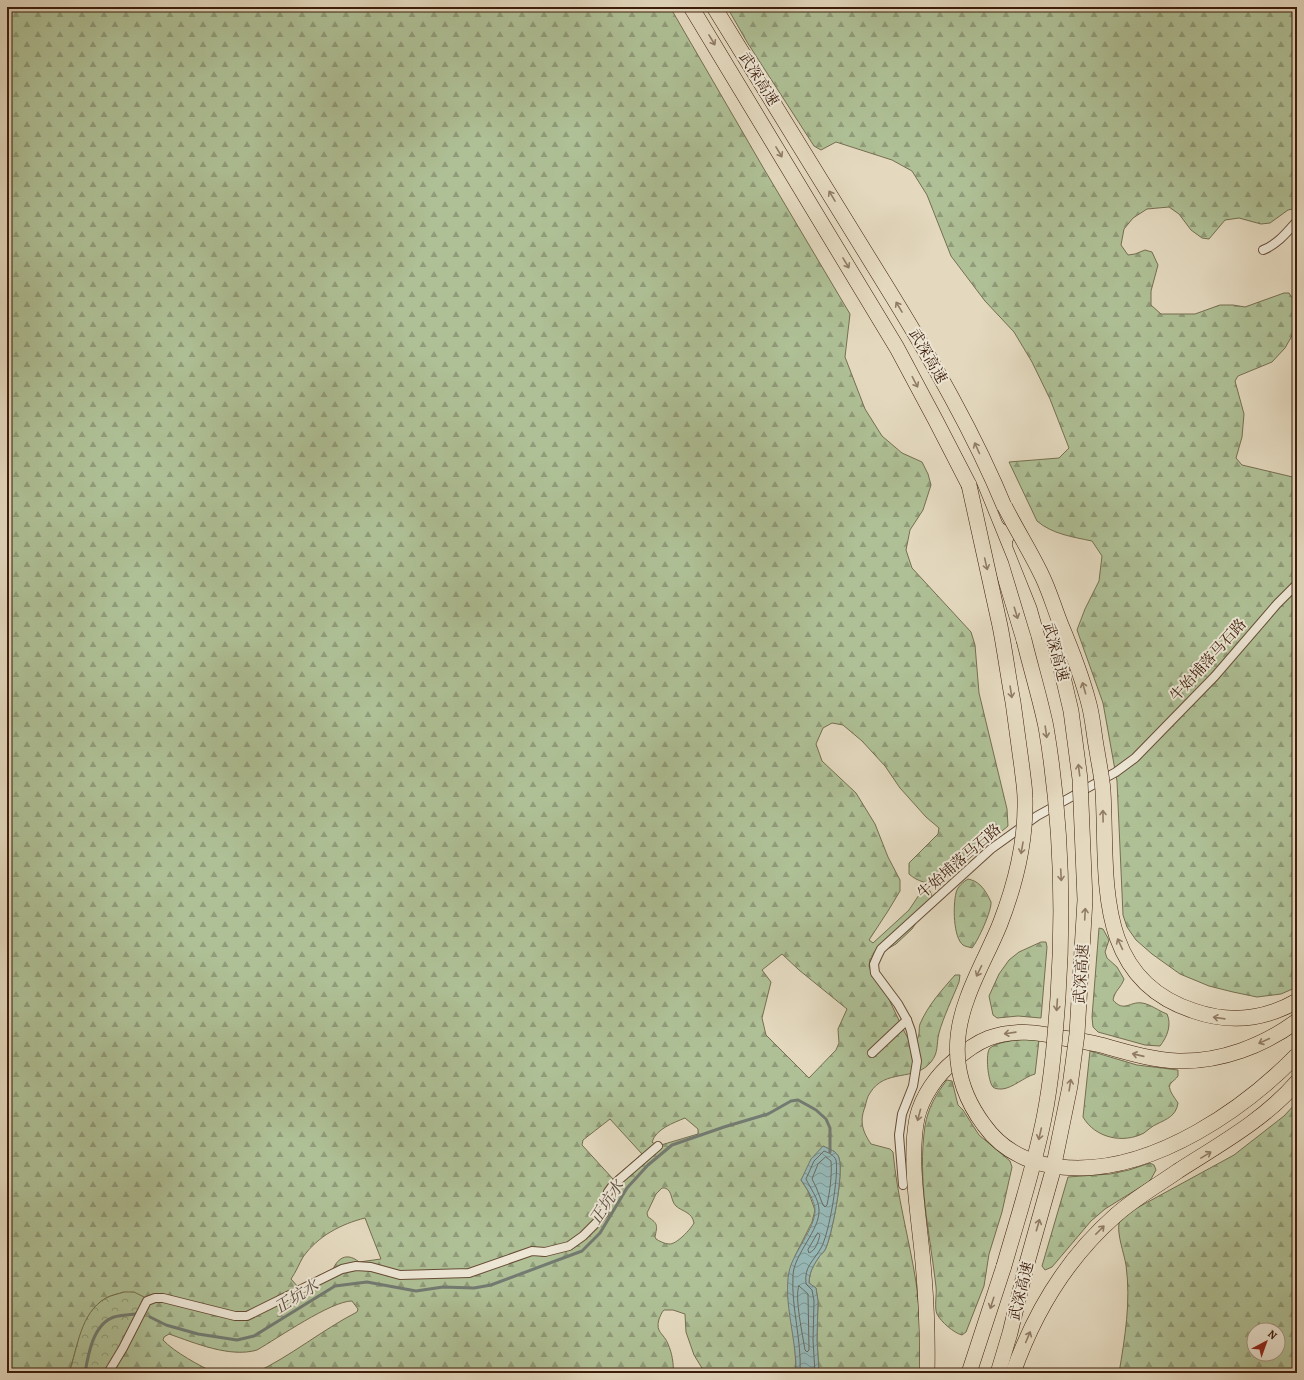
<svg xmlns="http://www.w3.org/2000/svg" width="1304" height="1380" font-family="Alegreya,'Noto Serif SC',serif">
<defs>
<pattern id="forest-firs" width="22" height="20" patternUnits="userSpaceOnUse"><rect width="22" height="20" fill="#afc096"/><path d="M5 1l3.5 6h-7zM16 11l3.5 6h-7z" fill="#909b79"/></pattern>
<pattern id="park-crowns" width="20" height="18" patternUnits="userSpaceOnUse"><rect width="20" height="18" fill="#afc096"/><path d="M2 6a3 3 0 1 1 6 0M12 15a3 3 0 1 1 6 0" fill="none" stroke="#909b79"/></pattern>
<pattern id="water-waves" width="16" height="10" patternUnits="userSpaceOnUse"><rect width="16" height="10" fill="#97b9b8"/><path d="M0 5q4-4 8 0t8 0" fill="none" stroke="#7c9694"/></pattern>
</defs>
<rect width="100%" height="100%" fill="#e4d9bf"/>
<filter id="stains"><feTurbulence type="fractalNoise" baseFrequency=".005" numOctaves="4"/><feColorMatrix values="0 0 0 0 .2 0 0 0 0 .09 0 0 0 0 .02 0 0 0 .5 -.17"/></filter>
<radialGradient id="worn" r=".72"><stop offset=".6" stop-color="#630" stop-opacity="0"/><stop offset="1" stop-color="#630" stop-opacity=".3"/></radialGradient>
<g fill="url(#forest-firs)" stroke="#766e50" fill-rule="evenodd">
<path d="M7,7h663l94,162 86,145 -5,43 20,52 17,27 20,17 20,9 6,12 3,11 -8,25 -13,20 -4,20 6,18 59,64 4,13 4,48 28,116 1,17 -68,57c-12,1 -22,-1 -31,-9v-11l29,-29 1,-6 -13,-11 -26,-29 -15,-22 -23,-25 -19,-16 -11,-2 -9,5 -7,16 6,17 34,32 19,31 13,33 12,23v11l-12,20 -19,29 4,3 36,-33 12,-18 5,-2 4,1 2,5 -1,4 -19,29 -16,15 -26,15 -1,7 3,9 14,18 19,40 4,7 7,1c5,-7 2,-11 4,-17 8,-19 22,-34 35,-49h5l-1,7c-6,15 -16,36 -20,51 -3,12 0,19 -8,29 -16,20 -46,6 -61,31 -3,4 -4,10 -5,14 -6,15 -2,25 6,37l19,5 3,3c4,44 16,86 23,130 4,30 6,61 5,91h-102l-2,-33 1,-39 -2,-13 -7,-5c0,-10 4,-17 10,-26 1,-2 4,-4 6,-7 7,-14 19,-77 14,-92 -2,-7 -10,-9 -16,-12l-22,34 7,11 7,19 -3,12 -17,34 -7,41 7,50 1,26h-91l-11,-18 -8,-23 -1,-18 -12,-4h-9c-3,3 -3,5 -5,9 -4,14 5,14 9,25 4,9 6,20 5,29h-418c36,-17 67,-43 102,-61l1,-3 -6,-8c-21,0 -74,37 -95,49 -27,8 -62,-7 -88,-16l-5,3 -1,3c11,12 37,26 52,33h-41l-8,-5 -3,1 -3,4h-55l19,-81c-6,2 -13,3 -18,6 -24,14 -29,51 -37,75h-62zM782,954l17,16 48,39 -9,20 1,14 -3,7 -27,28 -43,-43 -4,-17 9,-36 -9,-12zM685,1118l13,11v5l-37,11 -8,-2 -1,-1c4,-13 21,-19 33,-24zM610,1119l32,35 -29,25 -31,-34 1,-5zM662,1188h3c8,3 5,12 11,18 7,6 16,6 18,17 -3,6 -18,22 -25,21 -4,0 -10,-3 -13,-5l-1,-2c2,-11 4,-13 -7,-20l-1,-4 9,-19zM365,1218l16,41 -22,3c-14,-12 -25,-1 -28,14l-8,4 -3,-5 -21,13 -8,-9c5,-7 8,-15 12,-22 15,-21 38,-33 62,-39z"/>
<path d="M727,7h566l4,5v196l-9,2 -18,13 -9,1 -22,-6 -14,2 -16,19 -7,-1 -11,-8 -12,-16 -10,-7 -22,2 -14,9 -9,11 -3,16 7,10 7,-1 10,-4 7,2 6,13 -7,26v14l10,9h34l25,-9h13l12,2 39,-14h5l8,12v22l-12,21 -13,14 -34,14 -3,5 9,33 -2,23 -6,21 6,7 55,13v509l-16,7 -24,3 -24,-5 -24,-6 -29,-12 -28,-20 -16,-14 -9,-13 -4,-12 -6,-134 -14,-78 -26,-73 8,-21 14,-28 3,-25 -10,-15c-19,-4 -40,-7 -55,-20l-28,-59 50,-4 10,-10 -19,-49 -18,-37 -18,-30 -29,-31 -34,-45 -24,-61 -15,-24 -20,-11 -56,-18 -15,8 -7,-4 -67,-104z"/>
<path d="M968,879c10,2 15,8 20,17 1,2 2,4 3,6 1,8 -13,39 -19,46 -2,-1 -6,-1 -9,-3 -10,-8 -10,-40 -7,-52 1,-6 7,-11 12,-14z"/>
<path d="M1099,928l4,1 6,11 -4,12 2,6 10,9 7,12c-3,9 -9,11 -11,21 11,13 17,1 29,3 8,1 17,8 25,11 5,11 0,23 -7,32l-15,-1 -47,-13 -5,-5 -1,-10z"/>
<path d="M1041,942h5l1,5 -6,71 -23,-2 -21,2 -4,-3 -4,-19 10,-22 10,-14 10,-8z"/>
<path d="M1026,1039l13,1 -4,34c-11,3 -22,14 -33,15 -3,0 -7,0 -9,-2 -5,-5 -8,-34 -3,-39 7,-6 26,-8 36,-9z"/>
<path d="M1090,1051l47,14 41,5v6c-2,3 -4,4 -7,7 -5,5 4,15 7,20 -2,13 -11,16 -21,21 -5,2 -9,6 -13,9 -21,11 -49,5 -61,-16z"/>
<path d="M947,1080l5,1 6,24 5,5 16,25 31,26 2,6 -10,45 -13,42 -5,32 -18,46 -4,3c-8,-2 -21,-13 -25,-21 -3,-7 0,-19 -1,-27 -6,-53 -19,-107 -11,-161 3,-18 11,-32 22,-46z"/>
<path d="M1297,1102v271h-178c6,-36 12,-71 7,-108 -2,-12 -9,-30 -7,-42 1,-3 3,-6 5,-8l110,-60 50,-39zM1254,1330h24v24h-24z"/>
<path d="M1150,1163l4,2 2,5 -5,9 -4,4 -42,26 -14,12 -39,46 -7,3 -3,-4 26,-89 42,-3 19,-4z"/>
</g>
<path fill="url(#park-crowns)" stroke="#766e50" d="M124,1292h10l12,6 -41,75h-36c9,-26 11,-60 37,-75 6,-3 12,-4 18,-6z"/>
<path fill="url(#water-waves)" stroke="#737b72" d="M823,1146c6,3 14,5 16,12 5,15 -7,78 -14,92 -2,3 -5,5 -6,7 -6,9 -10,16 -10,26l7,5 2,13 -1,39 2,33h-23c1,-32 -13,-71 -7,-101 3,-18 27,-45 26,-62 0,-9 -9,-23 -14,-30l10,-21z"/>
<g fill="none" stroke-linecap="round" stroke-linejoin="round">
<g stroke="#6a6b60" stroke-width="1">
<path d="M826,1157l5,4c1,15 -1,29 -4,44l-2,2 -2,-2 -7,-18 -4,-8 6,-15z"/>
<path d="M818,1233l2,2c-2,7 -4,15 -11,18l-1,-3z"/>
<path d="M799,1286l9,8 1,56 -2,2 -2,-2c-2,-13 -11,-55 -6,-64z"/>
<path d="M800,1373c2,-33 -9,-65 -7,-98 1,-21 27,-45 26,-65 0,-11 -9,-22 -13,-31l8,-18 10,-10c5,2 10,4 12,9 3,16 -7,74 -15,88 -8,14 -17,18 -15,36l6,6 2,11 -1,39 2,33"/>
</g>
<g stroke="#737b72" stroke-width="3">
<path d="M150,1317l16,8 32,9 39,6 17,-4 81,-50 32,-4 49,9 27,-4 31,1 17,-3 91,-34 18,-18 27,-45 21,-23 24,-20 52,-18 44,-13 23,-13 7,-1 11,6 7,4 10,9 4,9v24"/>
<path d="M85,1373c3,-18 8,-49 29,-56 7,-2 14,-2 22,-3"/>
</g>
<defs>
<g id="street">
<path d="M1263,250c15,-6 24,-18 34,-29"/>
<path d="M872,1053l35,-33"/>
<path d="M903,1185l-4,-50 3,-21 11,-28 4,-25 -6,-30 -4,-11 -9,-16 -23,-31 -1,-9 4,-9 3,-6 110,-100 46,-33 79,-44 19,-14 80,-82 62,-72 20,-20"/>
<path d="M108,1373l15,-25 24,-47 8,-3h8l72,18h12l95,-47 14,-3 15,1 29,8 69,-2 63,-22 13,1 24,-6 14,-10 14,-14 7,-9 4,-21 5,-7 45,-39"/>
</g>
<g id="highway">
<path d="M691,7l206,341 39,73 33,64 32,79 23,76"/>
<path d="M714,7c56,92 113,182 169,274 47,76 93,154 126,237"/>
<path d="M1020,544l24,60 12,43"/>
<path d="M927,1373c1,-40 -1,-80 -5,-121 -4,-41 -13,-93 -5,-134 5,-22 20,-43 37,-57 10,-9 22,-18 35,-23 25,-9 49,-6 74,0 13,2 25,4 38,7 25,7 51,15 77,16 43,1 85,-15 119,-40"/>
<path d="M969,1373l35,-107"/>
<path d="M998,1373l12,-40 17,-70"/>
<path d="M1013,1373c21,-60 55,-116 103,-158 19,-17 42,-30 62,-44 42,-27 86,-51 119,-89"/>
</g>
</defs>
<use href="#street" stroke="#674c36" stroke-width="10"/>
<use href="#highway" stroke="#3d1d09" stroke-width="16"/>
<use href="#street" stroke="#ede6d5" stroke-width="8"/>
<use href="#highway" stroke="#e4d9bf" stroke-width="15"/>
<defs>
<g id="highway-bridge">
<path d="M969,485c10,47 21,94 31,141 5,25 8,50 13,76 3,22 6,44 9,66 1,10 3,20 3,31 1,43 -9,84 -25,125 -10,25 -24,49 -33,75 -17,46 -12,87 17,126 22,31 57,43 94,43 80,0 165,-58 219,-113"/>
<path d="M1005,507c12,24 27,47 38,71 7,15 12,32 18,47 11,26 21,52 28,79 4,15 5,32 8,47 2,13 5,26 6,40 5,84 -11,187 91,220 35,12 70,9 103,-10"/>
<path d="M1027,1263l25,-89 18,-88 7,-52 8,-134 -5,-121 -9,-68 -15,-64"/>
<path d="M1004,1266c14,-49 30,-98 40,-148 8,-40 11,-80 14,-121 6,-90 3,-181 -12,-270 -6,-29 -15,-58 -22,-87"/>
</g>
</defs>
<use href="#highway-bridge" stroke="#3d1d09" stroke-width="16" stroke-linecap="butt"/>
<use href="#highway-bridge" stroke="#e4d9bf" stroke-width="15"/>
</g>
<defs><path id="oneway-shaft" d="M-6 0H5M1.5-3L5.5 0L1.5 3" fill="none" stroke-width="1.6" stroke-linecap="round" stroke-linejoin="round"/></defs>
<g stroke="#907b64">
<use href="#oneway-shaft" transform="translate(712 40) rotate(59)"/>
<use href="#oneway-shaft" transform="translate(779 152) rotate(59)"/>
<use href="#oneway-shaft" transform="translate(832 196) rotate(-121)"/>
<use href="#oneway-shaft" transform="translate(846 263) rotate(59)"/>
<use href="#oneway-shaft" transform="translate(899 307) rotate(-121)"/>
<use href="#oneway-shaft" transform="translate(915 382) rotate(62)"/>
<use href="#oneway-shaft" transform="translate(977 448) rotate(-114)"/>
<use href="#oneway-shaft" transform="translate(986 564) rotate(77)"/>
<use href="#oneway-shaft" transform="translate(1016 613) rotate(73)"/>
<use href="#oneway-shaft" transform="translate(1084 688) rotate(-106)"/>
<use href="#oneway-shaft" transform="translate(1011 692) rotate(81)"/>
<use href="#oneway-shaft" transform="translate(1046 732) rotate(82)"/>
<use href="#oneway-shaft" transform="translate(1079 770) rotate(-97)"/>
<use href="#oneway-shaft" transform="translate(1103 816) rotate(-91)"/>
<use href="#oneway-shaft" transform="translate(1022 848) rotate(100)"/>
<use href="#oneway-shaft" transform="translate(1061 875) rotate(87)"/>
<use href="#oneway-shaft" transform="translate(1085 914) rotate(-87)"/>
<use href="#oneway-shaft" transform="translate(1120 944) rotate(-115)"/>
<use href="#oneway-shaft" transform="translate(979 971) rotate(116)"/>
<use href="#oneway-shaft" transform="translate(1057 1005) rotate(94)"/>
<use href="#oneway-shaft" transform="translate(1219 1018) rotate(-172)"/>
<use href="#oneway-shaft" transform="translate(1010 1033) rotate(172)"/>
<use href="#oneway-shaft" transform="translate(1264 1041) rotate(155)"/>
<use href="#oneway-shaft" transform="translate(1138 1055) rotate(-167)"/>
<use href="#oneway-shaft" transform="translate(1070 1085) rotate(-81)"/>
<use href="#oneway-shaft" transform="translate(919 1115) rotate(105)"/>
<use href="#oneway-shaft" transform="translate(1040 1134) rotate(103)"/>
<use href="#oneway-shaft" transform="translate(1206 1155) rotate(-31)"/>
<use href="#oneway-shaft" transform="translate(1038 1225) rotate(-74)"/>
<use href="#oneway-shaft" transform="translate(1100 1230) rotate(-45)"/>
<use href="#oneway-shaft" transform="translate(992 1303) rotate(108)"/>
<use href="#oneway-shaft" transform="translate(1028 1337) rotate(-67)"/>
</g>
<g text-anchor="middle" stroke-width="4" stroke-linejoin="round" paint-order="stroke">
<g font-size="15" fill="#3d1d09" stroke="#ede6d5">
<text transform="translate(759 79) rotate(58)" y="5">武深高速</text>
<text transform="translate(928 356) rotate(60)" y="5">武深高速</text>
<text transform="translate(1056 652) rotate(75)" y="5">武深高速</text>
<text transform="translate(1208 660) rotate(-48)" y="5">牛始埔落马石路</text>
<text transform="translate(959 861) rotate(-41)" y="5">牛始埔落马石路</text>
<text transform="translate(1081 974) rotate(-86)" y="5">武深高速</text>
<text transform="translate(1021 1291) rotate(-76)" y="5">武深高速</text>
</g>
<g font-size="16" font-style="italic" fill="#584c3e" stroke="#ede6d5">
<text transform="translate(606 1202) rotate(-57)" y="6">正坑水</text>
<text transform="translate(296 1296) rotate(-32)" y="6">正坑水</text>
</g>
</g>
<rect width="1304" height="1380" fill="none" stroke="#e4d9bf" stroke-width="24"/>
<rect x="8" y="8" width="1288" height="1364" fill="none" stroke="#3d1d09" stroke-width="2"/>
<rect x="12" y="12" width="1280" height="1356" fill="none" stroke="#3d1d09"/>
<g transform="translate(1266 1342) rotate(41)"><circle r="19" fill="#ede6d5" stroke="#a79683"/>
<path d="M0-3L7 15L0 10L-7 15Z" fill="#8f2418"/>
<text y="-6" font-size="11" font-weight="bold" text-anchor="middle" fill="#3d1d09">N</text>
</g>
<rect width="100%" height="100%" filter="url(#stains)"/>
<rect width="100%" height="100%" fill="url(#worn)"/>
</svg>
